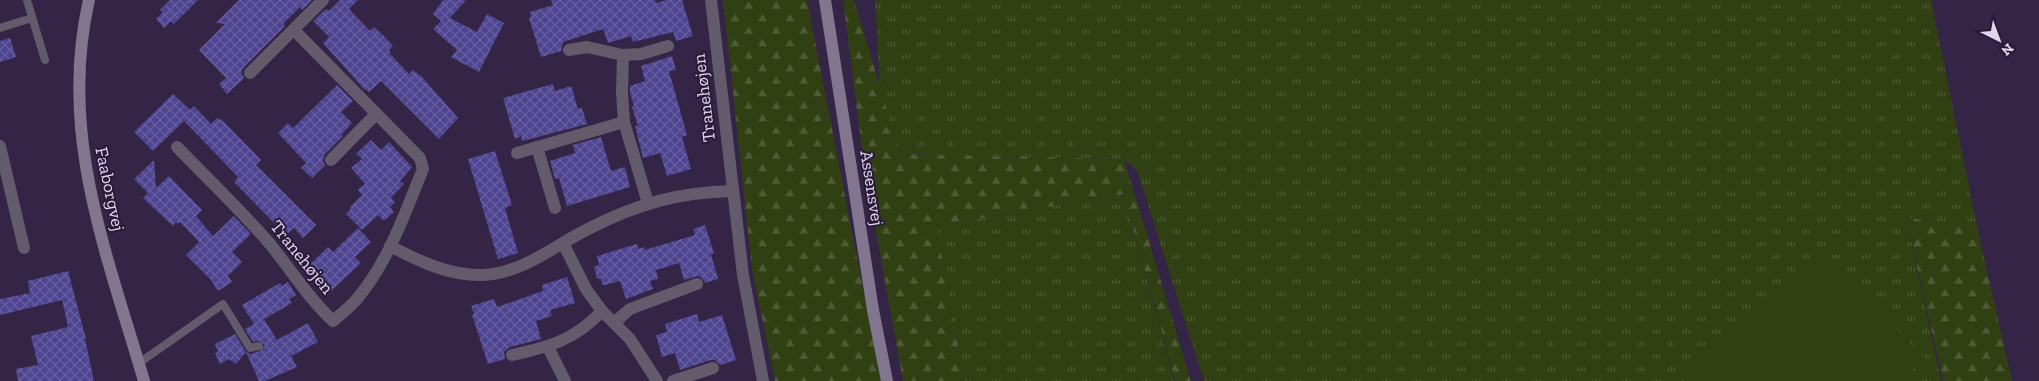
<svg xmlns="http://www.w3.org/2000/svg" width="2039" height="381" font-family="'Zilla Slab',serif">
<defs>
<pattern id="grass-tufts" width="24" height="20" patternUnits="userSpaceOnUse" patternTransform="scale(1.25)"><rect width="24" height="20" fill="#314013"/><path d="M3 7l-1-3M5 7V3M7 7l1-3M15 17l-1-3M17 17v-4M19 17l1-3" fill="none" stroke="#4f5b36"/></pattern>
<pattern id="forest-firs" width="22" height="20" patternUnits="userSpaceOnUse" patternTransform="scale(1.25)"><rect width="22" height="20" fill="#314013"/><path d="M5 1l3.5 6h-7zM16 11l3.5 6h-7z" fill="#4f5b36"/></pattern>
<pattern id="building-cross-hatch" width="8" height="8" patternUnits="userSpaceOnUse" patternTransform="scale(1.25)"><rect width="8" height="8" fill="#4e4591"/><path d="M0 0l8 8M0 8l8-8" fill="none" stroke="#675fa1"/></pattern>
</defs>
<rect width="100%" height="100%" fill="#342445"/>
<g fill="url(#grass-tufts)">
<path d="M875,0h1056l47,231 -72,-14 35,164h-737l-67,-211 -13,-11 -224,-5 -20,-65z"/>
<path d="M1124,194l50,187h-209l-30,-155z"/>
</g>
<g fill="url(#forest-firs)">
<path d="M723,0h84l74,381h-106l-23,-112z"/>
<path d="M843,0h11l46,154 224,5 67,222h-16l-51,-187 -188,32 29,155h-62l-39,-216z"/>
<path d="M1906,217l72,14 34,150h-69z"/>
</g>
<path fill="#314013" d="M1818,250l107,108 -23,23h-218z"/>
<g fill="url(#building-cross-hatch)">
<path d="M170,0h28l-24,24 -3,-3 -7,7 -8,-9 7,-7 -3,-2z"/>
<path d="M239,0h73l-10,10 -2,-3 -17,17 2,2 -41,41 -3,5 3,6 -17,16 -8,-10 7,-6 -27,-28 26,-26 -9,-1z"/>
<path d="M340,0h18l-9,9 21,22 4,-4 9,8 10,11 -4,4 2,3 -1,1 19,20 4,-4 9,7 36,41 -19,21 -58,-58 -12,11 -3,-3 -1,1 -42,-47 6,-6 -16,-16 13,-12 3,2z"/>
<path d="M443,0h23l-16,18 27,14 10,-18 17,9 -25,49 -28,-15 6,-7 -24,-21 8,-8 -8,-7z"/>
<path d="M551,0h104l1,3 10,-3h16l11,36 -17,5 -3,-9 -40,10 -2,-6 -23,7 -5,-14 -40,13 -2,9 -20,6 -12,-39 2,-1 -1,-5 23,-7z"/>
<path d="M10,38l6,19 -16,5v-21z"/>
<path d="M672,56l4,14 -7,1 18,64 -5,2 9,32 -24,7 -7,-23 -17,5 -8,-32h3l-6,-19 2,-1 -4,-13v-7l15,-5 -4,-15z"/>
<path d="M553,84l2,7 16,-5 7,23 4,-1 5,16 -65,17 -1,-5 -6,3 -12,-41z"/>
<path d="M337,85l16,16 -12,11 11,11 -11,12 2,1 -19,19 -1,7 2,3 -13,13 -11,-10 5,-5 -28,-30 10,-10 5,5z"/>
<path d="M173,94l17,16 4,-4 17,18 6,-6 6,3 38,39 -5,5 60,60 -13,13 -9,-10 -8,7 -52,-53 4,-5 -54,-56 -31,30 -19,-19z"/>
<path d="M601,137l10,34 14,-4 5,20 -63,19 -8,-28 -4,1 -5,-18 25,-8 -2,-8z"/>
<path d="M371,140l10,10 8,-8 23,25 -12,14 4,3 -13,14 4,4 -5,5 4,5 -10,9 -6,-6 -16,15 -16,-16 5,-5 -1,-2 12,-12 -4,-5 7,-6 -14,-16 11,-9 -6,-5z"/>
<path d="M495,151l17,54 -7,3 13,45 -20,6 -30,-100z"/>
<path d="M154,160l2,28 13,-12 33,34 -6,6 17,20 21,-20 17,18 -19,18 10,10 -14,14 4,6 -14,9 -7,-11 -25,-25 13,-13 -19,-20 -2,2 -2,-2 -3,4 -30,-28 5,-5 -14,-14z"/>
<path d="M705,225l9,28 -3,1 7,25 -13,4 -3,-5 -4,-2 -14,4 -5,-17 -23,7 2,9 -8,2 3,8 -27,10 -6,-18 -15,4h-2l-2,-6 -4,-1 -3,-11 5,-2 -2,-9 40,-12 1,5 6,-2 1,3 50,-15 -2,-6z"/>
<path d="M358,228l13,14 -16,15 6,6 -33,31 -12,-12 3,-3 -12,-12 21,-20 5,5z"/>
<path d="M68,271l18,68h-1l9,42h-76l-2,-12 22,-4 -7,-29 37,-9 -6,-27 -62,15v-16l30,-6 -2,-12z"/>
<path d="M567,277l8,26 -25,7 2,6 -16,5 5,18 -31,8 -6,5 1,7 -17,5 -16,-49 2,-1 -3,-8 23,-7 3,8 46,-16 -1,-6z"/>
<path d="M288,282l8,13 -7,4 3,4 -28,16 13,21 31,-17 10,19 -27,14 6,11 -32,14h-6l-13,-29 5,2 9,-3 5,-6 -5,-4 -7,1 -8,-13 9,-5 -12,-19 38,-22 2,3z"/>
<path d="M697,314l2,8 23,-7 14,45 -16,5 -5,-5h-4l-31,10 -5,-17 -13,4 -6,-22 11,-3 -2,-8z"/>
<path d="M235,334l11,18 -10,12 -7,-5 -9,5 -5,-11 3,-1 -3,-8z"/>
</g>
<g fill="none" stroke-linecap="round" stroke-linejoin="round">
<g stroke="#635b6c" stroke-width="8">
<path d="M27,0l18,60"/>
<path d="M0,28l32,-10"/>
<path d="M139,363l84,-59 27,44 9,-2"/>
</g>
<g stroke="#635b6c" stroke-width="12">
<path d="M711,0l32,275 20,106"/>
<path d="M569,50l18,-3 36,8 18,-1 27,-8"/>
<path d="M623,55l-1,38 2,29 24,81"/>
<path d="M250,73l73,-73"/>
<path d="M0,146l24,102"/>
<path d="M177,147c31,32 64,63 93,97 21,26 39,55 63,77 8,-7 16,-13 23,-21 32,-37 49,-87 67,-131l-3,-11 -126,-128"/>
<path d="M537,147l18,61"/>
<path d="M517,153l107,-31"/>
<path d="M331,160l45,-46"/>
<path d="M563,243l23,46 16,22 28,28 27,42"/>
<path d="M390,246c29,15 59,30 93,29 41,-2 72,-30 107,-47 47,-24 90,-36 142,-37"/>
<path d="M615,322l15,-13 67,-25"/>
<path d="M548,347l17,34"/>
<path d="M512,355c37,-8 63,-15 90,-44"/>
<path d="M673,381l40,-13"/>
</g>
<g stroke="#81758f" stroke-width="12">
<path d="M89,0c-31,134 18,254 55,381"/>
<path d="M825,0l48,310 14,71"/>
</g>
</g>
<g text-anchor="middle" stroke-width="4" stroke-linejoin="round" paint-order="stroke">
<g font-size="18" fill="#e0d6eb" stroke="#2a1a3a">
<text transform="translate(704 98) rotate(-97)" y="6">Tranehøjen</text>
<text transform="translate(872 188) rotate(81)" y="6">Assensvej</text>
<text transform="translate(110 189) rotate(78)" y="6">Faaborgvej</text>
<text transform="translate(302 257) rotate(51)" y="6">Tranehøjen</text>
</g>
</g>
<g transform="translate(1999 40) rotate(138)" stroke="#2a1a3a" stroke-width="4" paint-order="stroke">
<path d="M0-4L9 19L0 12L-9 19Z" fill="#e0d6eb"/>
<text y="-8" font-size="14" font-weight="bold" text-anchor="middle" fill="#e0d6eb">N</text>
</g>
</svg>
